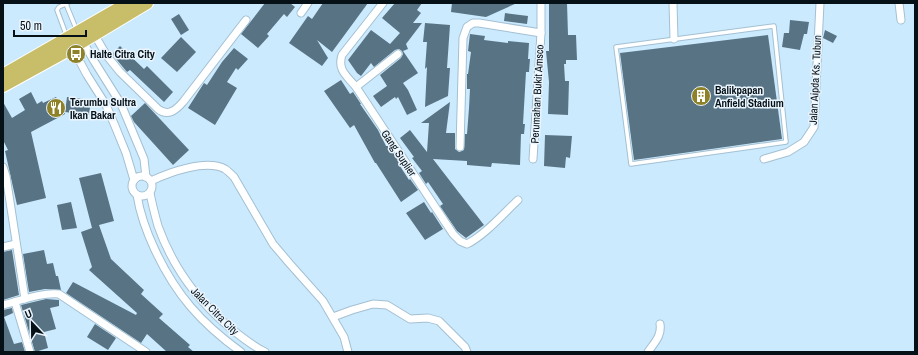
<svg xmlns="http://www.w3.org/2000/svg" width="918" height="355" font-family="'Archivo Narrow',sans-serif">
<rect width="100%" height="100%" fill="#cceafe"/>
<g fill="#587384">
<path d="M265,3h25l5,4 -8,10 -3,-3 -17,20 2,2 -11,12 -17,-14z"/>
<path d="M323,3h45l-36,49 -15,-12 11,18 -6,8 -33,-23 19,-27 4,3z"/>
<path d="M395,3h27l-5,7 4,3 -8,10h9l-16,21 2,5 -5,2 15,22 -15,10 5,7 9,20 -10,5 -9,-18 -2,2 -1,-2 -14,10 -8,-11 14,-10 -7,-11 21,-17 2,-4 -1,-3 -3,-2 -4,1 -21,17 -3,-4 -10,13 -4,-3 -9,-13 23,-30 19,14 10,-11 -18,-15z"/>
<path d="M452,3h65l-31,14 -35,-5z"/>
<path d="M549,3h18l1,32h8l1,25h-11v4h-2l1,17h4l-1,34 -20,-1 1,-32 -3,-31h3z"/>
<path d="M505,13l23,3 -1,8 -23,-3z"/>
<path d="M179,14l10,16 -8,5 -10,-16z"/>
<path d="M790,20l19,2 -2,12h-3l-4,16 -18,-3 2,-14h5z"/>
<path d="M425,23l25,2 -3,43h3l-2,28 -23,11 2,-40 -2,2 2,-27h-4z"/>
<path d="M825,30l12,6 -4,7 -10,-5z"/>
<path d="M470,34l15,2 -1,4 24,3v-2l21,2 -1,16h2l-1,13h-3l-3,52h2l-1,10h-3l-1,31 -28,-2 -1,4 -24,-2v-4l-34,-2 51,66 -18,13 -9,-7 -17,-25 3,-2 -15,-22 -2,2 -7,-11 3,-2 -10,-13 2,-1 -14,-19 10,-8 17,22 2,-29h-8l29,-21 -4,31h9v16l4,3 5,-2 1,-16h2l2,-26 1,-19h-3v-15h1l3,-22 -3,-1z"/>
<path d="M768,35l14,104 -148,21 -14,-107z"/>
<path d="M181,37l15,15 -19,20 -16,-14z"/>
<path d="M120,46l24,23 3,-3 26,26 -9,10 -34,-32 -3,2 -15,-18z"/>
<path d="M234,48l14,11 -10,11 -2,-2 -9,14 10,6 -22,37 -27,-17 16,-25 3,2 15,-23z"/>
<path d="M341,80l9,14 3,-2 8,12h-1l18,26 8,16h2l5,8 1,-1 5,9 -1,1 11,17 1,-1 8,11 -17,12 -25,-39h-1l-21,-38 -4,3 -26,-37z"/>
<path d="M31,92l6,12 5,-3 1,2 13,-6 9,17 -34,18 15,66 -29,7 -12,-54 3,-1 -5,-10v-38l9,16 13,-8 -6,-11z"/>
<path d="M67,97l24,3 -2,15 -24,-3z"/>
<path d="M145,103l44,47 -16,15 -39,-43 -3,-6z"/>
<path d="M545,135l27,1 -2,22 -4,-1 -1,11 -21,-2z"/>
<path d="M101,173l13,48 -15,4 12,34 33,31 -3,4 22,20 -4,4 31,27 -2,2 6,5h-27l-20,-18 -6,9 -75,-50 7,-11 63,33 1,-2 -48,-43 3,-3 -11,-35 11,-4 -13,-50z"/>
<path d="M71,202l6,26 -15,2 -5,-25z"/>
<path d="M424,202l7,11 1,-1 11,17 -18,11 -19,-27z"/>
<path d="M12,250l7,45 -16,5v-48z"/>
<path d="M44,250l3,14 6,-1 3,13h2l3,14 -16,-1 -16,3 -6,-38z"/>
<path d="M46,299l13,1v6l-9,2 6,21 -12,3 4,16 -13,4 -14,-47z"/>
<path d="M12,308l1,5 -9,4 10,27 8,-2 3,10h-22v-42z"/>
<path d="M95,324l21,14 -8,12 -21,-13z"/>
</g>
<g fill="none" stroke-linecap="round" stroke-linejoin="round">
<defs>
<g id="lane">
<path d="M66,4l11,27"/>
<path d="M774,26l12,116 -155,22 -15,-117z"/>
<path d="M67,37l-10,-27 2,-3 9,-4"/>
</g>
<g id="street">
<path d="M383,3l-41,52c-5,15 5,21 14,32l97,147 7,7 7,3c17,-8 37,-31 51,-44"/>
<path d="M673,3l1,36"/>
<path d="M899,3l2,17"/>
<path d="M301,13l7,-10"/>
<path d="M94,34l13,22 13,16 38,37c10,8 18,1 25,-7l63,-82"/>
<path d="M82,40l12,21 27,43 23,55 2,18"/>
<path d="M71,45l16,30 19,30 9,21 11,27 8,27"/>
<path d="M356,87l42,-33"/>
<path d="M460,147l3,-109 4,-11 6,-4h6l62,10"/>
<path d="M533,159l8,-126v-30"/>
<path d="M764,159l24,-7 16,-10 10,-15 6,-124"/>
<path d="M3,167l3,9 19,123"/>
<circle cx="142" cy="186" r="10"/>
<path d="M151,181c19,-9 55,-22 74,-12 3,2 7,6 9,8l39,67 17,20 33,37 21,36 4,15"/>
<path d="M150,193c2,11 5,22 8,33 14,39 38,73 70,100 12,10 23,19 37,26"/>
<path d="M137,195c3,19 10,38 18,55 21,45 46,73 86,102"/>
<path d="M3,247l13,-3"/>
<path d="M15,302l15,50"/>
<path d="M3,305c16,-4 39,-13 56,-11l87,58"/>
<path d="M333,317l19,-7 21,-6 14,1 23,14 18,-1 11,3 26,26 2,5"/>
<path d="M648,352c6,-9 14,-16 12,-28"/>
</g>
<g id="primary">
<path d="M3,75l125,-72"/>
<path d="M3,86l69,-38 75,-45"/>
</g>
</defs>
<use href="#lane" stroke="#a3c0d3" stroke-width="5.5"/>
<use href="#street" stroke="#a3c0d3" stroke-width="9"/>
<use href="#primary" stroke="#fff" stroke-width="14"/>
<use href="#lane" stroke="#fff" stroke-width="3.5"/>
<use href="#street" stroke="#fff" stroke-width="7"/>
<use href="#primary" stroke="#c8be6a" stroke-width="12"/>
</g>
<defs>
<symbol id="bus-disc" viewBox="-11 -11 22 22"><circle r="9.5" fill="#8e8128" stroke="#e9f4fd"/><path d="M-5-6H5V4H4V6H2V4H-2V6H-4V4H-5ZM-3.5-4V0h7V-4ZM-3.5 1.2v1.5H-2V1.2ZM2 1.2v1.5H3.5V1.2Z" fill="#fff"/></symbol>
<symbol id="building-disc" viewBox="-11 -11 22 22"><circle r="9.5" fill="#8e8128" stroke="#e9f4fd"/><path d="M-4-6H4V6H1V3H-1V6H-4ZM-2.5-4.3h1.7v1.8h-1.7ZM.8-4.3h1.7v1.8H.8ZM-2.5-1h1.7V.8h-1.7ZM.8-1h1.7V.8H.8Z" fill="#fff"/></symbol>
<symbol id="restaurant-disc" viewBox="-11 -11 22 22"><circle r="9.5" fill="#8e8128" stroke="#e9f4fd"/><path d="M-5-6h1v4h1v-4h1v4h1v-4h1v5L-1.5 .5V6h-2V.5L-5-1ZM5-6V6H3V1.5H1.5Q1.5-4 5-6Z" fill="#fff"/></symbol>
</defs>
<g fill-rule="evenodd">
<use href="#bus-disc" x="65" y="43" width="22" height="22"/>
<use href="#building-disc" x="690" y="85" width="22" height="22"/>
<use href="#restaurant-disc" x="45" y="97" width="22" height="22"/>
</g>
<g text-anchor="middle" stroke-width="3" stroke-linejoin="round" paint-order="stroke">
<g font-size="11" font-weight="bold" fill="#061017" stroke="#e9f4fd" text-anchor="start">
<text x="90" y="58">Halte Citra City</text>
<text x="715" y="94">Balikpapan<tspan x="715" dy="13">Anfield Stadium</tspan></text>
<text x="70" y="106">Terumbu Sultra<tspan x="70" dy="13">Ikan Bakar</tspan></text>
</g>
<g font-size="11" fill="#061017" stroke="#e9f4fd">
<text transform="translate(815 80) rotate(-87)" y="4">Jalan Aipda Ks. Tubun</text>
<text transform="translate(537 94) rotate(-87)" y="4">Perumahan Bukit Amsco</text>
<text transform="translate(399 153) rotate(56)" y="4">Gang Suplier</text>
<text transform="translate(215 311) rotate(45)" y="4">Jalan Citra City</text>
</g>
</g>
<rect width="918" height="355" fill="none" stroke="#061017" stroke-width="8"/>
<g transform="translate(32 323) rotate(338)" stroke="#e9f4fd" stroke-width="3" paint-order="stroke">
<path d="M0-3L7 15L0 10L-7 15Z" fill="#061017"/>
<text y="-6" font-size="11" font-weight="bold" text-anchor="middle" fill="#061017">U</text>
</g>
<path d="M14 30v6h72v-6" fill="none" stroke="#061017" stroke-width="2"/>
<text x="20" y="30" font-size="12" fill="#061017" stroke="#e9f4fd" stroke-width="3" paint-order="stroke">50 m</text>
</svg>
